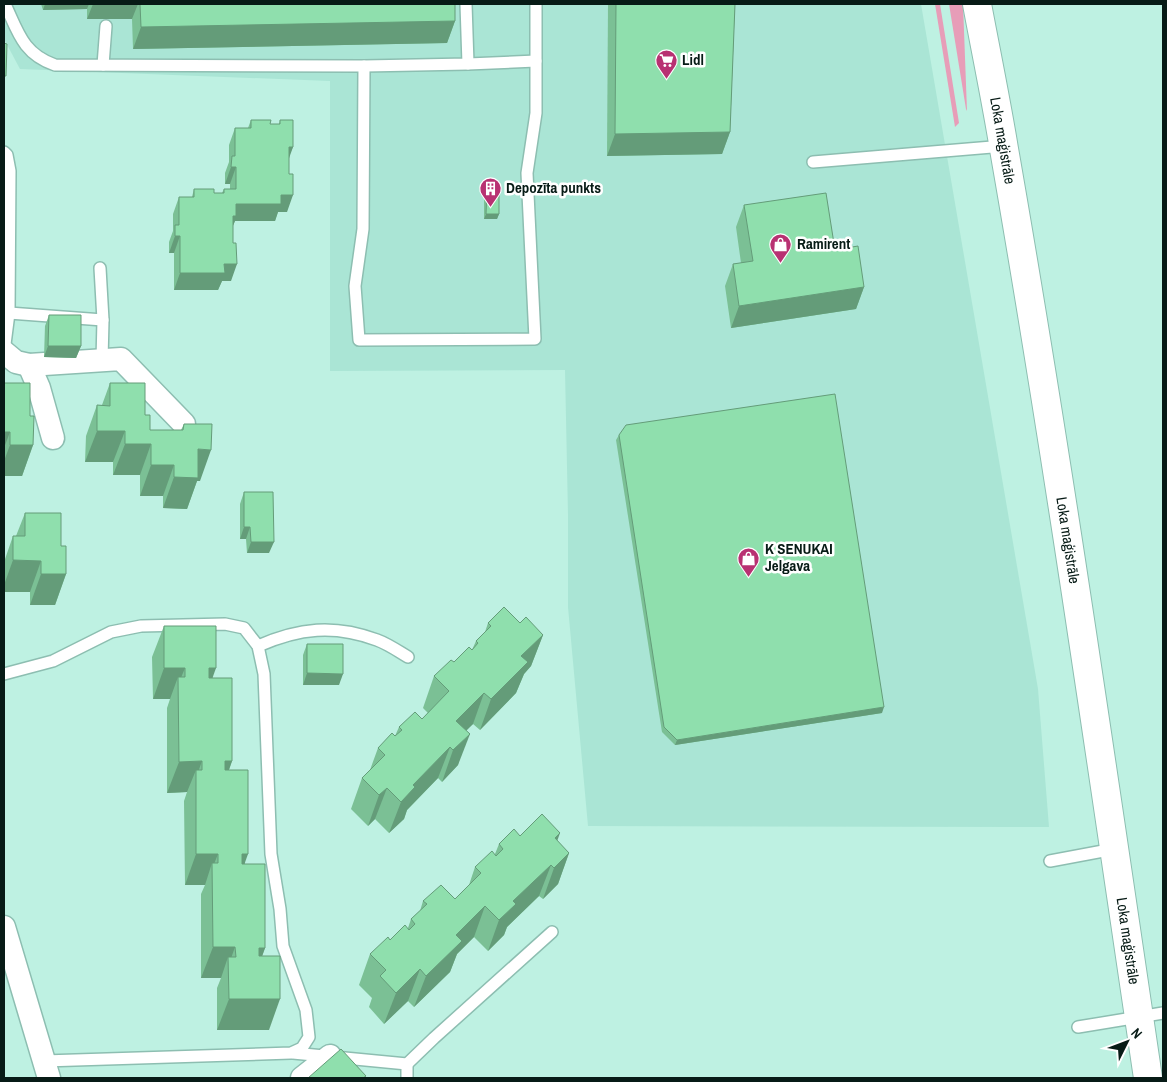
<svg xmlns="http://www.w3.org/2000/svg" width="1167" height="1082" font-family="'Archivo Narrow',sans-serif">
<rect width="100%" height="100%" fill="#bef1e2"/>
<path fill="#aae5d5" d="M4,4h917l117,685 11,138 -461,-1 -20,-219v-92l-3,-145 -235,1v-290l-310,-12 -16,-30z"/>
<g fill="#e79db8">
<path d="M935,4h5l19,119 -4,4z"/>
<path d="M949,4h14l4,107 -1,-2z"/>
</g>
<g fill="none" stroke-linecap="round" stroke-linejoin="round">
<defs>
<g id="lane">
<path d="M5,4c13,28 18,50 50,61l309,1 104,-2 -2,-60"/>
<path d="M468,64l68,-3"/>
<path d="M103,65l3,-39"/>
<path d="M364,66l-1,163 -8,57 4,54 176,-1 -8,-166 9,-60v-109"/>
<path d="M4,152l3,3 3,16 -1,142 -5,39"/>
<path d="M813,162l191,-16"/>
<path d="M100,268l3,52 -1,40"/>
<path d="M9,313l94,7"/>
<path d="M258,646c41,-18 76,-22 119,-6 11,4 21,11 31,17"/>
<path d="M4,674l49,-13 58,-29 30,-6 84,-2 19,4 14,18 6,28 7,180 9,55 3,37 23,64 3,27 -7,11 -11,5 -247,8"/>
<path d="M1050,861l64,-12"/>
<path d="M1078,1027l85,-14"/>
<path d="M293,1053l114,11 27,-26 118,-106"/>
<path d="M407,1078v-14"/>
</g>
<g id="street">
<path d="M4,352l12,10 13,3 92,-6 63,65"/>
<path d="M29,365l10,23 14,50"/>
<path d="M4,927l45,151"/>
<path d="M302,1078l28,-22"/>
</g>
<g id="primary">
<path id="s1" d="M977,4c9,48 19,96 27,145 54,309 98,619 144,929"/>
</g>
</defs>
<use href="#lane" stroke="#8dbeb1" stroke-width="14"/>
<use href="#street" stroke="#8dbeb1" stroke-width="25"/>
<use href="#primary" stroke="#8dbeb1" stroke-width="30"/>
<use href="#lane" stroke="#fff" stroke-width="11"/>
<use href="#street" stroke="#fff" stroke-width="22"/>
<use href="#primary" stroke="#fff" stroke-width="28"/>
</g>
<g fill="#7bc095">
<path d="M41,4h414v17l-8,22 -314,6 -1,-30h-45v-10l-44,1z"/>
<path d="M608,4h127l-5,128 -8,22 -115,2z"/>
<path d="M251,120l19,4h9l1,-4 13,27 -4,9 -2,56h-9l-3,9h-40l-2,4 -2,56h-9l-4,9h-44v-37h-5v-11l4,-11v-17l6,-17h13l2,-8 20,4h8l2,-4h6v-5h-5v-11l4,-11v-17l6,-17h13z"/>
<path d="M487,188l12,26 -2,5h-13v-25z"/>
<path d="M744,205l91,45 29,37 -8,22 -125,19 -6,-42 8,-22 8,-1 -5,-36z"/>
<path d="M49,315l32,31 -5,12 -32,-1 1,-31z"/>
<path d="M4,383l26,33 3,29 -11,31h-18z"/>
<path d="M110,383l35,32 5,15h31l3,-6 16,57h-3l-10,28 -24,-1v-12h-23v-21h-27v-13h-28l1,-26 11,-31h5z"/>
<path d="M619,435l263,278 -207,32 -13,-13 -46,-292z"/>
<path d="M244,492l25,61h-22l-1,-14h-6v-35z"/>
<path d="M25,513l36,33 5,28 -11,31h-25v-13h-26v-30l9,-26h3z"/>
<path d="M488,623h32l23,12 -12,31 -7,8 -8,19 -36,37 -7,-6 -7,6 -8,35 -16,17 -4,-4 -31,32 -3,9 -15,14 -14,-14 -7,7 -17,-17 11,-31 8,-8 8,-22 17,-12 4,-9 23,-8 6,-6 -5,-5 11,-32 38,-26 4,-9 9,-9z"/>
<path d="M164,626l49,52 19,83 -3,9 16,94 20,84 -3,8 7,74h-52v-42l4,-10h-20v-84l4,-9h-20l-1,-84 3,-9 -20,1v-85l3,-9h-17l-1,-42z"/>
<path d="M307,644l32,41h-36v-30z"/>
<path d="M520,836l37,5 12,12 -11,31 -15,15 -4,-3 -32,31 -3,8 -16,16 -14,-14 -17,17 -7,18 -36,35 -6,-6 -24,23 -15,-17 3,-9 -13,-13 11,-31 20,-14 18,-12 3,-9 9,-8 3,-10 32,-2 14,-14 6,-18 20,-13 4,-10z"/>
</g>
<g fill="#649c79">
<path d="M45,4h44l-2,5 -44,1z"/>
<path d="M93,4h45l-6,15h-45z"/>
<path d="M455,21l-8,22 -314,6 8,-22z"/>
<path d="M730,132l-8,22 -115,2 8,-22z"/>
<path d="M289,147h4l-6,17z"/>
<path d="M231,167h5l-6,17h-5z"/>
<path d="M281,195h12l-6,17h-9l-3,9h-40l-5,12h-3l9,-29z"/>
<path d="M486,214h13l-2,5h-13z"/>
<path d="M175,236h5l-6,17h-5z"/>
<path d="M224,264h13l-6,17h-9l-4,9h-44l6,-17z"/>
<path d="M864,287l-8,22 -125,19 8,-22z"/>
<path d="M48,346h33l-5,12 -32,-1z"/>
<path d="M97,431h28l-12,31h-28z"/>
<path d="M4,432h6l-6,16z"/>
<path d="M125,444h26l-11,31h-27z"/>
<path d="M10,445h23l-11,31h-18v-15z"/>
<path d="M198,449l13,1 -11,31h-3l-10,28 -24,-1 11,-31z"/>
<path d="M151,465h23l-11,31h-23z"/>
<path d="M244,527h6l-4,12h-6z"/>
<path d="M251,542h23l-5,11h-22z"/>
<path d="M13,560l28,1 -11,31h-26v-7z"/>
<path d="M41,574h25l-11,31h-25z"/>
<path d="M543,635l-12,31 -7,8 -8,19 -36,37 11,-31 30,-43z"/>
<path d="M164,668h21l-7,17v-8l-8,22h-17z"/>
<path d="M209,668h7l-11,31z"/>
<path d="M307,673l36,1 -4,11h-36z"/>
<path d="M484,693l-11,31 -28,28 11,-31z"/>
<path d="M884,707l-2,6 -207,32 2,-5z"/>
<path d="M470,734l-12,31 -16,17 11,-32z"/>
<path d="M450,747l-12,31 -31,32 -3,9 -15,14 12,-31 12,-17z"/>
<path d="M202,761l-6,17v-8l-9,22 -20,1 12,-31z"/>
<path d="M225,761h7l-11,31z"/>
<path d="M387,788l-12,31 -7,7 11,-31z"/>
<path d="M560,833l-11,31 6,-26z"/>
<path d="M569,853l-11,31 -15,15 11,-31z"/>
<path d="M196,854h22l-6,15v-6l-7,22h-20z"/>
<path d="M242,854h6l-11,31z"/>
<path d="M551,865l-12,31 -32,31 -3,8 -16,16 11,-31 14,-19z"/>
<path d="M485,906l-11,31 -17,17 -7,18 -36,35 12,-31 30,-41z"/>
<path d="M213,947h22l-7,20v-10l-7,21h-20z"/>
<path d="M259,948h6l-11,31z"/>
<path d="M420,969l-12,32 -24,23 12,-31z"/>
<path d="M229,999h51l-11,31h-52z"/>
</g>
<g fill="#8fdfad" stroke="#649c79">
<path d="M140,4h315v17l-314,6z"/>
<path d="M616,4h119l-5,128 -115,2z"/>
<path d="M4,43l3,1 -1,32h-2z"/>
<path d="M251,120h20l-1,4h10v-4h13v27h-4v27h4v21h-12v9h-45v12h-3v27h3l1,21h-13l1,9h-45v-37h-5v-11h4v-28h15v-8h20v4h10v-4h12v-22h-5l1,-11h3v-28h16z"/>
<path d="M487,188h12v26h-13z"/>
<path d="M826,193l9,57 23,-4 6,41 -125,19 -6,-42 20,-3 -9,-56z"/>
<path d="M49,315h32v31h-33z"/>
<path d="M4,383h26v33h4l-1,29h-23v-13h-6z"/>
<path d="M110,383h35v32h5v15h33l1,-6h28l-1,26 -13,-1v29l-24,-1v-12h-23v-21h-26v-13h-28v-26l13,1z"/>
<path d="M835,394l49,313 -207,33 -13,-13 -45,-292 7,-10z"/>
<path d="M244,492h29l1,50h-23l-1,-15h-6z"/>
<path d="M25,513h36v33h5v28h-25v-13l-28,-1v-24h12z"/>
<path d="M504,607l16,16 6,-6 17,18 -22,21 7,6 -37,37 -7,-6 -28,28 14,13 -17,16 -3,-3 -37,38 2,2 -14,15 -14,-14 -8,7 -17,-17 23,-23 -7,-7 14,-15 3,3 7,-6 -3,-3 16,-15 7,7 27,-28 -15,-15 17,-16 3,2 15,-15 3,3 6,-7 -2,-2 15,-15 -3,-3z"/>
<path d="M164,626h52v42h-7v10h23v83h-7v9h23v84h-6v10h23v84h-6v8h21v43h-51l-1,-42h8l-1,-10h-22l-1,-84h6v-9h-22v-84h6v-9l-23,1 -1,-85h7v-9h-21z"/>
<path d="M307,644h36v30l-36,-1z"/>
<path d="M542,814l18,19 -5,5 14,15 -15,15 -3,-3 -38,36 3,3 -17,16 -14,-14 -29,29 6,6 -36,35 -6,-7 -24,24 -16,-17 6,-6 -16,-16 18,-17 2,3 15,-15 4,5 6,-6 -4,-5 16,-15 -4,-3 18,-16 14,14 26,-26 -6,-6 17,-16 4,5 7,-7 -4,-5 15,-15 6,7z"/>
<path d="M341,1049l25,27 -3,2h-55z"/>
</g>
<defs>
<symbol id="supermarket-pin" viewBox="-11 -11 22 30"><path d="M0 17L-7.5 6A9.5 9.5 0 1 1 7.5 6Z" fill="#b83172" stroke="#fff"/><path d="M-6-5.5h2.5l.6 2H6L4.5 2H-2.5L-4.4-4H-6ZM-1.5 3.2a1.3 1.3 0 1 0 .1 0ZM3 3.2a1.3 1.3 0 1 0 .1 0Z" fill="#fff"/></symbol>
<symbol id="building-pin" viewBox="-11 -11 22 30"><path d="M0 17L-7.5 6A9.5 9.5 0 1 1 7.5 6Z" fill="#b83172" stroke="#fff"/><path d="M-4-6H4V6H1V3H-1V6H-4ZM-2.5-4.3h1.7v1.8h-1.7ZM.8-4.3h1.7v1.8H.8ZM-2.5-1h1.7V.8h-1.7ZM.8-1h1.7V.8H.8Z" fill="#fff"/></symbol>
<symbol id="shop-pin" viewBox="-11 -11 22 30"><path d="M0 17L-7.5 6A9.5 9.5 0 1 1 7.5 6Z" fill="#b83172" stroke="#fff"/><path d="M-5-2.5h2.3a2.7 3.5 0 0 1 5.4 0H5L5.5 6h-11ZM-1.5-2.5h3a1.5 2.3 0 0 0-3 0Z" fill="#fff"/></symbol>
</defs>
<g fill-rule="evenodd">
<use href="#supermarket-pin" x="654" y="48" width="25" height="34"/>
<use href="#building-pin" x="478" y="176" width="25" height="34"/>
<use href="#shop-pin" x="768" y="232" width="25" height="34"/>
<use href="#shop-pin" x="736" y="546" width="25" height="34"/>
</g>
<g text-anchor="middle" stroke-width="5" stroke-linejoin="round" paint-order="stroke">
<g font-size="15" font-weight="bold" fill="#071b16" stroke="#fff" text-anchor="start">
<text x="682" y="65">Lidl</text>
<text x="506" y="193">Depozīta punkts</text>
<text x="797" y="249">Ramirent</text>
<text x="765" y="554">K SENUKAI<tspan x="765" dy="17">Jelgava</tspan></text>
</g>
<g font-size="15" fill="#071b16" stroke="#fff">
<text dy="5" stroke="none"><textPath href="#s1" startOffset="139">Loka maģistrāle</textPath></text>
<text dy="5" stroke="none"><textPath href="#s1" startOffset="544">Loka maģistrāle</textPath></text>
<text dy="5" stroke="none"><textPath href="#s1" startOffset="949">Loka maģistrāle</textPath></text>
</g>
</g>
<rect width="1167" height="1082" fill="none" stroke="#071b16" stroke-width="10"/>
<g transform="translate(1127 1042) rotate(48)" stroke="#ffffff" stroke-width="4" paint-order="stroke">
<path d="M0-4L9 19L0 12L-9 19Z" fill="#071b16"/>
<text y="-8" font-size="14" font-weight="bold" text-anchor="middle" fill="#071b16">N</text>
</g>
</svg>
